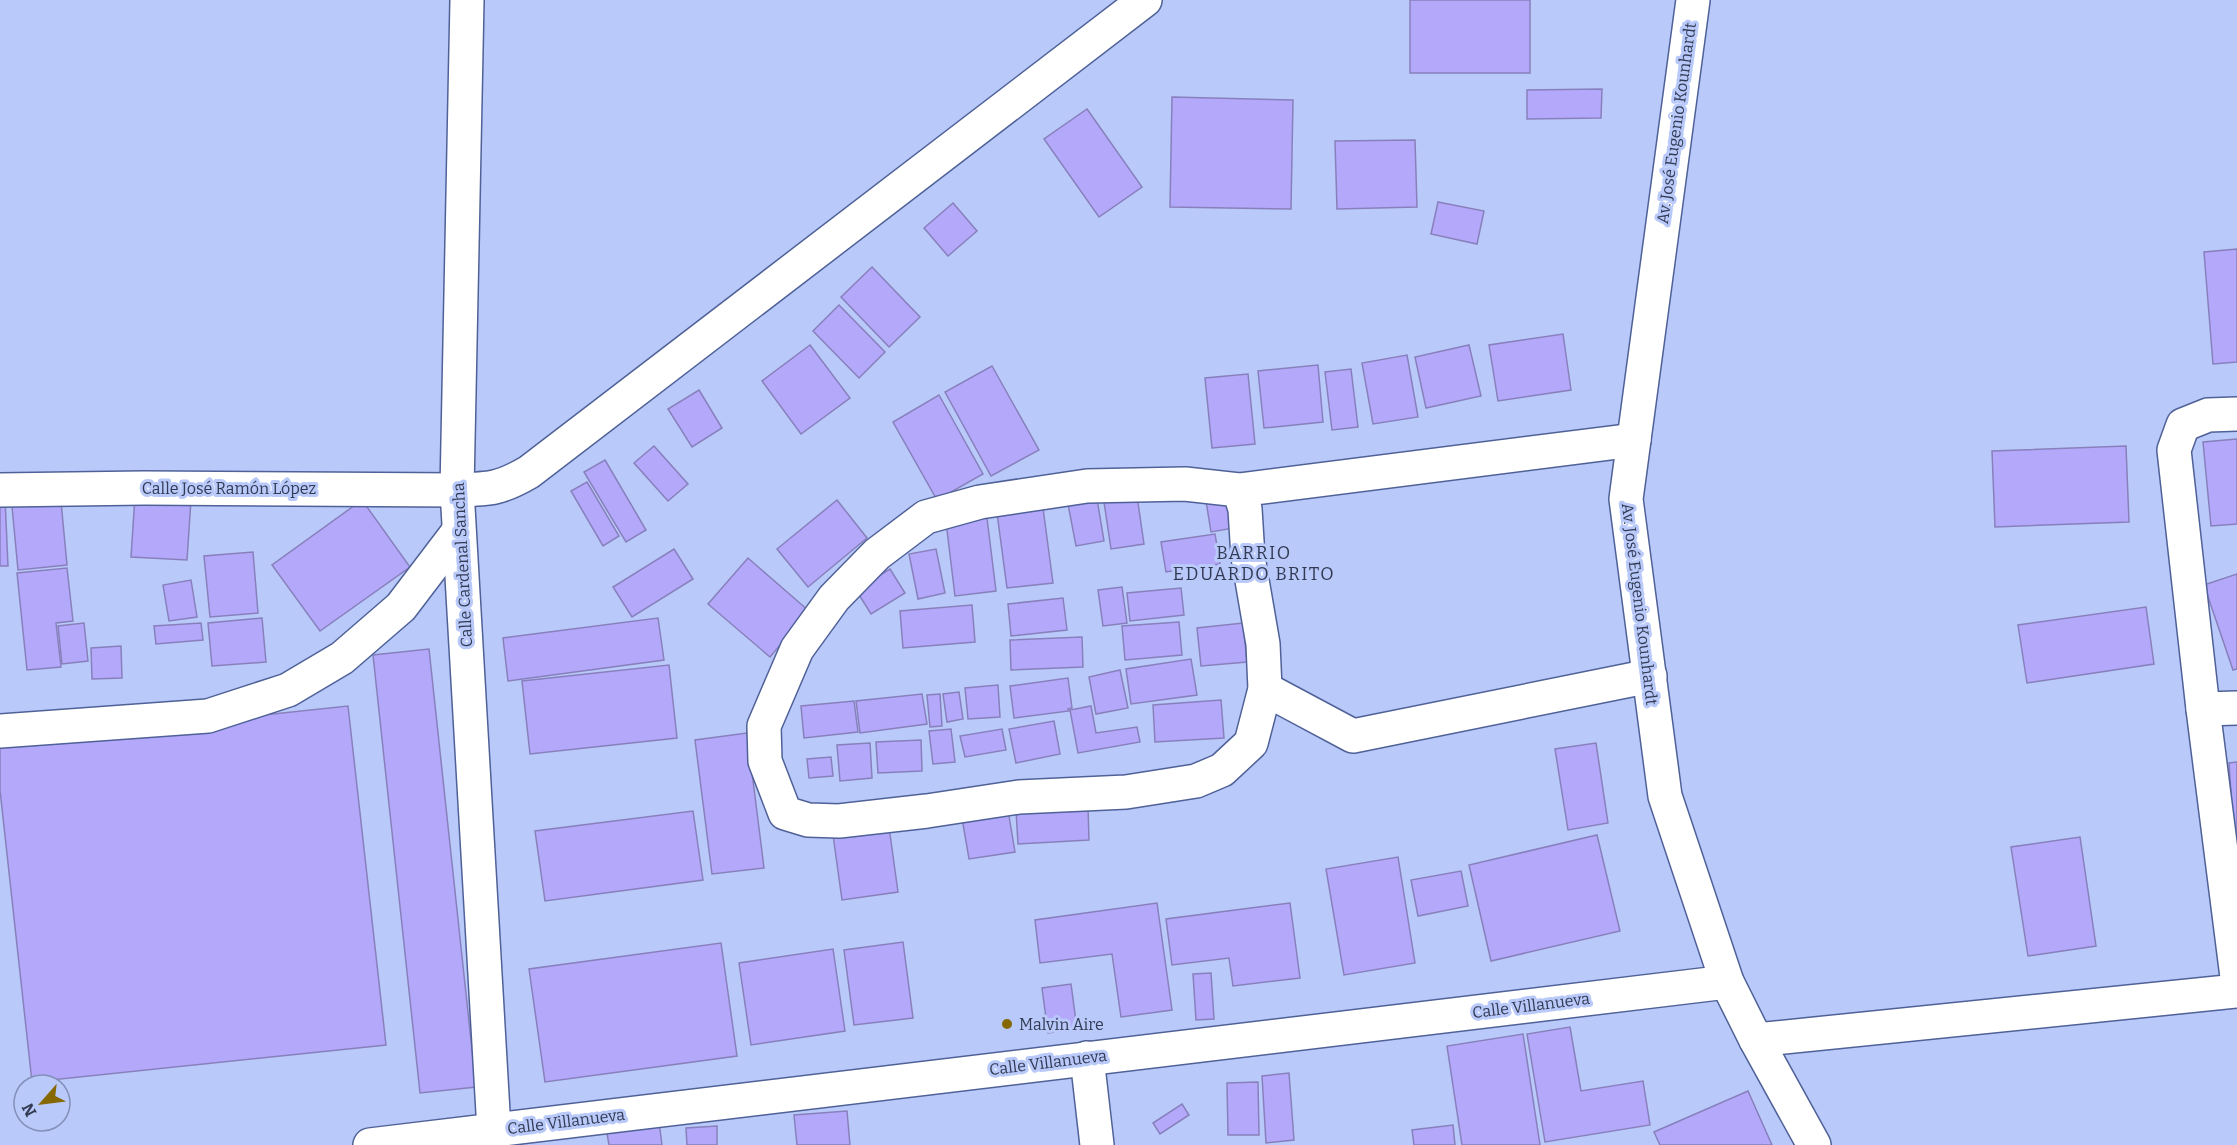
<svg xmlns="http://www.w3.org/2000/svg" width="2237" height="1145" font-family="Bitter,serif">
<rect width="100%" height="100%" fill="#b8c9fa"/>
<g fill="#b4a8fb" stroke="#8880bc" stroke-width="1.5">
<rect x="1410" y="0" width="120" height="73"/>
<path d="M1602,89l-1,29 -74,1v-29z"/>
<path d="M1172,97l121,3 -2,109 -121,-2z"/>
<path d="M1087,109l55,78 -43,30 -55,-78z"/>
<path d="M1415,140l2,67 -80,2 -2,-68z"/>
<path d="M1438,202l46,9 -7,33 -46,-10z"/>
<path d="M953,203l24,28 -29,25 -24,-28z"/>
<path d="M2237,249v113l-24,2 -9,-112z"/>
<path d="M872,267l48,50 -31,30 -48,-50z"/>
<path d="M839,305l46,47 -26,26 -46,-47z"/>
<path d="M1563,334l8,56 -73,11 -9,-56z"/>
<path d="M810,345l40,53 -49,36 -39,-53z"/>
<path d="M1469,345l12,51 -55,12 -11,-51z"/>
<path d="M1407,355l11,62 -45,7 -11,-61z"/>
<path d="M1318,365l5,57 -59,6 -6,-57z"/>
<path d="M992,366l47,84 -48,26 -46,-84z"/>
<path d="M1351,369l7,58 -26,3 -7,-58z"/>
<path d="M1248,374l7,70 -43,4 -7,-70z"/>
<path d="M699,390l23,38 -30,19 -24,-38z"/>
<path d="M939,395l44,79 -46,26 -44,-78z"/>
<path d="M2237,439v85l-26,2 -8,-84z"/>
<path d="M654,446l34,38 -20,17 -34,-38z"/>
<path d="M2126,446l3,76 -134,5 -3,-76z"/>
<path d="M605,460l41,70 -20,12 -42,-70z"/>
<path d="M587,482l32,54 -16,10 -32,-55z"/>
<path d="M60,491l7,74 -49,5 -7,-74z"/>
<path d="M135,496l56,4 -4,60 -56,-3z"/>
<path d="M1137,496l7,48 -33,5 -7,-47z"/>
<path d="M1229,497l5,31 -23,4 -5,-31z"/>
<path d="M5,498l3,68h-8v-67z"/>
<path d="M1097,499l7,42 -28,5 -8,-42z"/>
<path d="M362,500l48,67 -90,64 -48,-66z"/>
<path d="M837,500l30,38 -59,49 -31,-38z"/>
<path d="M1043,508l10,75 -46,5 -10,-75z"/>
<path d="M987,518l9,73 -41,5 -9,-74z"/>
<path d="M1215,534l5,30 -54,8 -5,-30z"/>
<path d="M674,549l19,30 -61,38 -19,-30z"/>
<path d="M936,549l9,44 -27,6 -9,-45z"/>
<path d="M253,552l5,61 -48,4 -6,-61z"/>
<path d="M748,558l61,53 -39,46 -62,-53z"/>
<path d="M67,568l6,53 -17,2 5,44 -34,3 -10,-97z"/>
<path d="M890,569l15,24 -34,21 -15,-24z"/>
<path d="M2237,574v95l-4,1 -29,-85z"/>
<path d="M191,580l6,37 -28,4 -6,-36z"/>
<path d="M1122,587l5,36 -24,3 -5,-36z"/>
<path d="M1181,588l3,27 -54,6 -3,-28z"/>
<path d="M1063,598l4,32 -56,6 -3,-32z"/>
<path d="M972,605l3,37 -72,6 -3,-37z"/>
<path d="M2146,607l8,57 -127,19 -9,-58z"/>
<path d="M262,618l4,44 -54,4 -4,-43z"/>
<path d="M658,618l6,42 -156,21 -5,-43z"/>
<path d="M1179,622l3,33 -57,5 -3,-34z"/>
<path d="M84,623l4,38 -26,3 -4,-38z"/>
<path d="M201,623l2,17 -47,4 -2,-18z"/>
<path d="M1243,623l4,39 -46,4 -4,-38z"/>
<path d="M1082,637l1,30 -72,3 -1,-30z"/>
<path d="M121,646l1,32 -30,1 -1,-31z"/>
<path d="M429,649l47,438 -56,6 -47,-438z"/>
<path d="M1191,659l6,36 -66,9 -5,-35z"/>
<path d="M669,665l8,73 -147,16 -8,-73z"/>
<path d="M1120,670l8,38 -32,6 -7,-37z"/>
<path d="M1068,678l4,30 -4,1 1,2 -55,7 -4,-32z"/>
<path d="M998,685l2,32 -32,2 -3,-31z"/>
<path d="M959,692l4,27 -16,3 -4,-28z"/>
<path d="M922,694l5,30 -67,9 -4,-32z"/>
<path d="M940,694l2,32 -12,1 -3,-32z"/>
<path d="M1221,700l3,38 -69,4 -2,-37z"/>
<path d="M854,701l4,31 -54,6 -3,-32z"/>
<path d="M348,706l38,339 -354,37 -32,-292v-47z"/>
<path d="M1091,706l5,27 41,-6 3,15 -62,11 -8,-43z"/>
<path d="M1054,721l6,33 -44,9 -7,-34z"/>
<path d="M951,729l4,33 -22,2 -4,-33z"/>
<path d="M1002,729l4,21 -41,7 -5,-21z"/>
<path d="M747,733l17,135 -52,6 -17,-134z"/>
<path d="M921,740l1,31 -44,2 -2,-31z"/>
<path d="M870,743l2,35 -32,3 -3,-36z"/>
<path d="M1596,743l12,80 -40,7 -13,-81z"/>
<path d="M831,757l2,19 -24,2 -2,-19z"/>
<path d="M2237,762v75h-3l-5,-74z"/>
<path d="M1088,807l1,33 -71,4 -2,-34z"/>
<path d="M1008,810l7,42 -46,7 -7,-41z"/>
<path d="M693,811l10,69 -158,21 -10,-70z"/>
<path d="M889,827l9,65 -56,8 -9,-65z"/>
<path d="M1597,835l23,96 -129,30 -22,-96z"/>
<path d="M2080,837l16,109 -68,10 -17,-109z"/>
<path d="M1398,857l17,106 -71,12 -18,-106z"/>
<path d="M1461,871l7,35 -50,10 -7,-36z"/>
<path d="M1157,903l15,107 -51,7 -9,-63 -72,9 -5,-43z"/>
<path d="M1290,903l10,75 -67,8 -4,-28 -57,7 -6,-46z"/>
<path d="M903,942l10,76 -59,7 -10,-75z"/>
<path d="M721,943l16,113 -192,26 -16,-113z"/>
<path d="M833,949l12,82 -94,14 -12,-82z"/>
<path d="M1211,973l3,46 -18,1 -3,-46z"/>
<path d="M1071,984l6,45 -29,4 -6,-45z"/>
<path d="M1570,1027l11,64 62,-10 7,44 -105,17 -18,-108z"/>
<path d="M1523,1034l17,111h-78l-15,-99z"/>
<path d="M1289,1073l5,67 -28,3 -4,-67z"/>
<path d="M1258,1082l1,53h-31l-1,-52z"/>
<path d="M1748,1091l24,54h-112l-6,-13z"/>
<path d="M1182,1104l7,11 -29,19 -7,-11z"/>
<path d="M847,1111l3,34h-53l-3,-30z"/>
<path d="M659,1122l3,23h-53l-3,-17z"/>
<path d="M1453,1125l2,20h-41l-2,-15z"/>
<path d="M717,1126v19h-30l-1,-17z"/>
</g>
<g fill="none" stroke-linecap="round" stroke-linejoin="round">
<defs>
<g id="minor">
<path d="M467,0l-10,490 37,640"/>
<path d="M1693,0l-67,499 39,297 62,186 29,58 58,105"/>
<path d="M2237,414l-29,1 -25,10 -9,25 29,259 34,268"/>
<path d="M0,490l144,-2 313,2c33,-1 43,-1 72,-18l616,-472"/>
<path d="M1239,490l6,19 3,48 15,87 2,45 -14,54 -29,27 -26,11 -70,11 -107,5 -92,14 -88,10 -31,-1 -23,-7 -20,-52 -1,-35 33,-77 37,-51 43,-44 49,-37 54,-15 107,-16 98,-2 54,6 395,-50"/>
<path d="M1265,689l88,47 297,-60"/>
<path d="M2203,709l34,-1"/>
<path d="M0,731l208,-15 80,-26 54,-32 59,-51 57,-75"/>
<path d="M1756,1040l481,-49"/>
<path d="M1087,1058l10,87"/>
<path d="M370,1145l1357,-163"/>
</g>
</defs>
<use href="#minor" stroke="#4f6197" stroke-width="36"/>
<use href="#minor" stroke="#fff" stroke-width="33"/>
</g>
<circle fill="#856802" stroke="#b8c9fa" stroke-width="2" cx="1007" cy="1024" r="6"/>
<g text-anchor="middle" stroke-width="6" stroke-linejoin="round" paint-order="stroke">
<g font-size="16" fill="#333b54" stroke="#b8c9fa">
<text transform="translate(1676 123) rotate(-82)" y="6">Av. José Eugenio Kounhardt</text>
<text x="229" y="494">Calle José Ramón López</text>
<text transform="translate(462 565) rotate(-93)" y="6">Calle Cardenal Sancha</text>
<text transform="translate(1640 604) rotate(83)" y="6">Av. José Eugenio Kounhardt</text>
<text transform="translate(1531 1005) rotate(-7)" y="6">Calle Villanueva</text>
<text transform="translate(1048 1062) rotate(-7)" y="6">Calle Villanueva</text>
<text transform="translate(566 1121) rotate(-7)" y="6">Calle Villanueva</text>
</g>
<g font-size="16" fill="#333b54" stroke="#b8c9fa" text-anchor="start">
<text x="1019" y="1030">Malvin Aire</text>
</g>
<g font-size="18" letter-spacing="1.5" fill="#333b54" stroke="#b8c9fa">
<text x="1254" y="559">BARRIO<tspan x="1254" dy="21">EDUARDO BRITO</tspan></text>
</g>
</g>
<g transform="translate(42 1103) rotate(242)"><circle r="28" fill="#b8c9fa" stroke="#8390b8" stroke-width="1.5"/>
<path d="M0-4.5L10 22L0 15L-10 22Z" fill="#856802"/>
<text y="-9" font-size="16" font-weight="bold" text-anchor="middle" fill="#333b54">N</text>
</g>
</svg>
